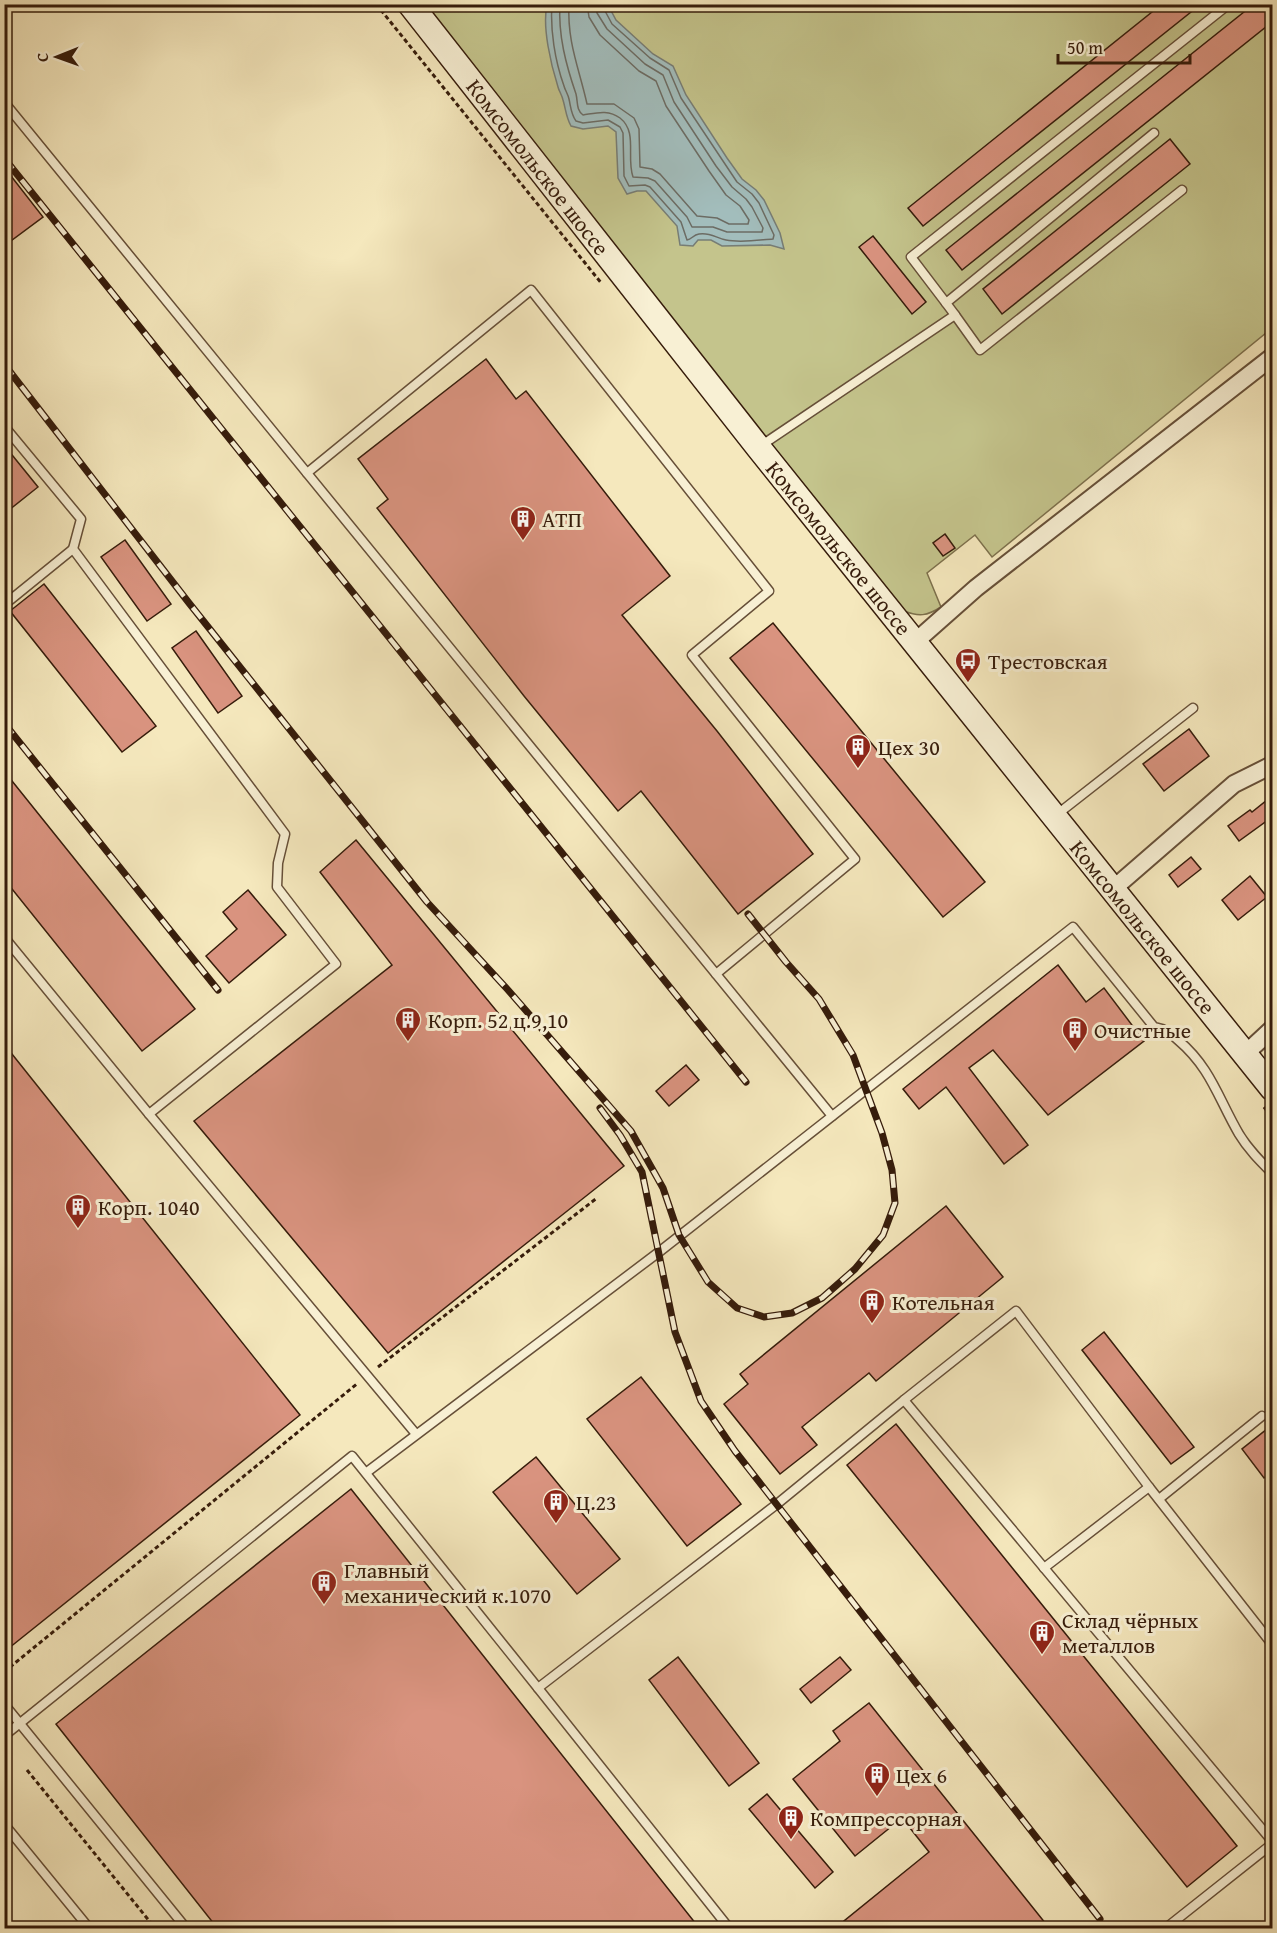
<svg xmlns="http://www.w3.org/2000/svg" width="1277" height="1933" font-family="'Gentium Book Plus',serif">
<rect width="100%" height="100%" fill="#f5e8bd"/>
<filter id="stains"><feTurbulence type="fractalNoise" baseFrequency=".00333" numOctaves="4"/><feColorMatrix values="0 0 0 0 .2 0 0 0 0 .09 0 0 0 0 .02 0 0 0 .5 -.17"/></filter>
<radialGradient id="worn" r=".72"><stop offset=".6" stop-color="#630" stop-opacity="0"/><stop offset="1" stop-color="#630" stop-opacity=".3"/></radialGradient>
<path fill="#c4c48c" stroke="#7d704c" stroke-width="1.5" d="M420,5h852v323l-280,229 -17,-22 -48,38 14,34c-14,9 -22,10 -37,4z"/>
<path fill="#a2bdbc" stroke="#777d75" stroke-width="1.5" d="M547,5h61l8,15 37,34 20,12 13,29 41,63 15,21 14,11 8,10 16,33 4,16 -14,-4 -48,1 -11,-6h-13l-5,6 -13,-1 -3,-19 -31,-35h-9l-10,3 -9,-16 -2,-46 -8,-6 -25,3 -12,-3c-5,-9 -5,-16 -8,-26 -1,-5 -4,-9 -5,-13 -7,-22 -16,-60 -11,-82z"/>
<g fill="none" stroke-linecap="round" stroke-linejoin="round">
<g stroke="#6c6c64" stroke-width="1.5">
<path d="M552,4c-2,26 3,57 12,82 1,4 4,8 5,13 2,9 2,15 7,22l7,2 25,-3 12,7 3,6 1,43 5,10 16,-1 5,2 31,35 6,18c5,-1 6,-5 12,-6 11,-2 17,4 27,6 15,3 33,0 47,-1l1,-4 -15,-32 -7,-9 -15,-12 -56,-84 -12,-28 -19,-12 -38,-34 -8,-15 -1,-5"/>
<path d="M560,4c-2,31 6,61 16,90 2,8 0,16 7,21 13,-2 25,-6 37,3 18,14 6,39 13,59l15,1 7,3 32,36 5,10h21l14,5h35l1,-4 -11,-21 -6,-8 -14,-12 -16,-21 -42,-64 -11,-27 -18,-11 -38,-35 -10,-16 -1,-9"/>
<path d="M569,4c-2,38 10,64 18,100h27l20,14 5,11 1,38 12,2 8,5 37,42 20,2 12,6h19l1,-4 -9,-14 -14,-11 -17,-24 -43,-65 -10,-25 -17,-10 -39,-36 -11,-18 -2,-13"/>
</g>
</g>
<g fill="#d9937f" stroke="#361c0b" stroke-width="1.5">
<path d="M1162,4h39l-278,222 -15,-18z"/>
<path d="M1254,4h18v18l-310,248 -16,-20z"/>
<path d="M1170,139l20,25 -188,150 -19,-25z"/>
<path d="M4,167l39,50 -39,29z"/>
<path d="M873,236l53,66 -14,12 -53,-67z"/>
<path d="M486,359l30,40 10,-8 144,185 -48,39 95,116 96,123 -75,60 -97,-123 -23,20 -94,-115 -147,-188 11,-9 -30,-40z"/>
<path d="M4,445l34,42 -34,27z"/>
<path d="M945,534l10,14 -12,8 -10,-13z"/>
<path d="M125,540l46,64 -24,17 -46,-64z"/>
<path d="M44,584l112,142 -34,26 -112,-141z"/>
<path d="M773,623l212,259 -42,35 -213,-259z"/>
<path d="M196,631l46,65 -24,17 -46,-65z"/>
<path d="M1189,729l20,27 -45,35 -21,-27z"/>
<path d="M4,771l191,238 -53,42 -138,-172z"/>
<path d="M1272,796v21l-33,24 -11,-15 22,-16 2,2z"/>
<path d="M356,840l268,326 -236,187 -194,-232 198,-156 -72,-93z"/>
<path d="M1191,857l10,12 -23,18 -9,-12z"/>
<path d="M1250,876l17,21 -29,23 -16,-20z"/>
<path d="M248,890l38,45 -57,48 -23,-27 31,-27 -14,-17z"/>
<path d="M1058,965l28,37 18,-14 40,53 -96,74 -55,-65 -24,18 59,77 -24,19 -58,-77 -27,22 -16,-20z"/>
<path d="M4,1044l296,371 -296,237z"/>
<path d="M686,1065l13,15 -30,26 -13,-15z"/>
<path d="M946,1206l57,71 -127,104 -7,-8 -67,54 15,18 -37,29 -56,-70 24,-20 -8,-10z"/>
<path d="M1104,1332l90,115 -23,17 -89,-114z"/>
<path d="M641,1377l100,127 -54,42 -100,-127z"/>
<path d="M896,1424l341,422 -50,41 -340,-422z"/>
<path d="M1272,1425v47l-8,6 -22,-29z"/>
<path d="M536,1457l84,102 -43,35 -84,-102z"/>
<path d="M351,1489l349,440h-482l-162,-205z"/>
<path d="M678,1657l81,106 -30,23 -80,-106z"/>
<path d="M840,1657l11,13 -40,33 -11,-14z"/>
<path d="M869,1703l181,226h-200l-6,-8 85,-69 -27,-34 -47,38 -62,-77 47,-38 -7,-10z"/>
<path d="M767,1794l66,78 -18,16 -66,-79z"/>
</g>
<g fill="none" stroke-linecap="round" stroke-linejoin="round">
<defs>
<g id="service">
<path d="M4,102l828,1014"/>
<path d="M946,303l-35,-46 318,-253"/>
<path d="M955,315l25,35 202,-160"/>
<path d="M4,426l77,93 -8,30 212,285 -7,29 -1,24 59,77 -187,150"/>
<path d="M759,447l196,-132 -9,-12 208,-170"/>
<path d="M307,473l224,-183 238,301 -77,64 163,204 -139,115"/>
<path d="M4,605l69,-56"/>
<path d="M1055,816l138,-108"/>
<path d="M4,937l145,177 267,320"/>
<path d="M904,1400l112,-89 133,176"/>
<path d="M367,1472l292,-220 414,-325 81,100c11,2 16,6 24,13 33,28 40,58 61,94 9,15 21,27 33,39"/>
<path d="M1159,1499l103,-83"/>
<path d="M1044,1568l105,-81 123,157"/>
<path d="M538,1688l191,240"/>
<path d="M4,1704l182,224"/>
<path d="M4,1736l348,-280 186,232 239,-184 127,-104 368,441"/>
<path d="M4,1824l85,104"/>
<path d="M1166,1928l106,-84"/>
</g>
<g id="minor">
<path d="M915,642l61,-54 296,-231"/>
<path d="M1113,889l121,-105 38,-19"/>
<path d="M1245,1054l27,-25"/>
</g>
<path id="secondary" d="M410,4l348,443 514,641"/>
</defs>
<use href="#service" stroke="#664f38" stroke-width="11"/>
<use href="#minor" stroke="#664f38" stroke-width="20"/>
<use href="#secondary" stroke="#361c0b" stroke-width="27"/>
<g stroke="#361c0b" stroke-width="3" stroke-dasharray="4.5 3" stroke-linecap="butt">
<path d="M376,4l226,280"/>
<path d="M1264,1107l8,11"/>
<path d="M378,1367l219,-169"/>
<path d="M4,1672l354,-289"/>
<path d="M27,1770l128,158"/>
</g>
<use href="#service" stroke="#f8f0d4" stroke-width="8"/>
<use href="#minor" stroke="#f8f0d4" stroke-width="16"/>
<use href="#secondary" stroke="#f8f0d4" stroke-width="24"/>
<defs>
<g id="rail">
<path d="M4,158l742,924"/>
<path d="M4,364l185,239 238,299 81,88 123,141 32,57 16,47 29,47 29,26 27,9 28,-4 30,-15 33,-29 28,-34 12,-32 -3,-33 -10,-37 -29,-78 -34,-56 -33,-37 -38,-48"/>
<path d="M4,723l214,267"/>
<path d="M600,1108l20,27 22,37 33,160 26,69 34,50 365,468"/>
</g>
</defs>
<use href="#rail" stroke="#361c0b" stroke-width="7"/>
<use href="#rail" stroke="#f8f0d4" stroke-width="4.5" stroke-dasharray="14" stroke-linecap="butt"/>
</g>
<defs>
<symbol id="building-pin" viewBox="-11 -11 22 30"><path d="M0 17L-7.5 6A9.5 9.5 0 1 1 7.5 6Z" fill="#8f2418" stroke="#f8f0d4"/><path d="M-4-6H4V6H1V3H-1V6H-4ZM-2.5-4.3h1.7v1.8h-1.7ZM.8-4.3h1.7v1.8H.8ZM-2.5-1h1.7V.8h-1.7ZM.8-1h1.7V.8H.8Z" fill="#fff"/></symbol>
<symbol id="bus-pin" viewBox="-11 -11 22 30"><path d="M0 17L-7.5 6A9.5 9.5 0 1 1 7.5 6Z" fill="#8f2418" stroke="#f8f0d4"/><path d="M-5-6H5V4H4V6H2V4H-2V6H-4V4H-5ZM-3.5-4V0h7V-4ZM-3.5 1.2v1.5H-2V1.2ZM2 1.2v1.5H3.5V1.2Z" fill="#fff"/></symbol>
</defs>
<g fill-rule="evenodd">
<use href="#building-pin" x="508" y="504" width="30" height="40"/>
<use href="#bus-pin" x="953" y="646" width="30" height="40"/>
<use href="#building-pin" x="843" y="732" width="30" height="40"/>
<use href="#building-pin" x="393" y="1005" width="30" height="40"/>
<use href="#building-pin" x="1060" y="1015" width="30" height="40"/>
<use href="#building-pin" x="63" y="1192" width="30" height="40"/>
<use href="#building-pin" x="857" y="1287" width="30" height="40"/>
<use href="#building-pin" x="541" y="1487" width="30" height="40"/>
<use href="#building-pin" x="309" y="1568" width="30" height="40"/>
<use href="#building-pin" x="1027" y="1618" width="30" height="40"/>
<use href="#building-pin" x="862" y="1760" width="30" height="40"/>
<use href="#building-pin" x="776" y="1803" width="30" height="40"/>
</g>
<g text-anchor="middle" stroke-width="6" stroke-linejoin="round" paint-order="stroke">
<g font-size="22" fill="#361c0b" stroke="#f8f0d4">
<text transform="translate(538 167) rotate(52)" y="8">Комсомольское шоссе</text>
<text transform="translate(839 548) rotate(51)" y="8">Комсомольское шоссе</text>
<text transform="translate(1143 927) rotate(51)" y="8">Комсомольское шоссе</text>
</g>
<g font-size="22" fill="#361c0b" stroke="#f8f0d4" text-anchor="start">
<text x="542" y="527">АТП</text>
<text x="988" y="669">Трестовская</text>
<text x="878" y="755">Цех 30</text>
<text x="428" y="1028">Корп. 52 ц.9,10</text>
<text x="1094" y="1038">Очистные</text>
<text x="98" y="1215">Корп. 1040</text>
<text x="892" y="1310">Котельная</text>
<text x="576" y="1510">Ц.23</text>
<text x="344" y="1578">Главный<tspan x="344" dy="25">механический к.1070</tspan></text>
<text x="1062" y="1628">Склад чёрных<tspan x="1062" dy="25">металлов</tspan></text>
<text x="896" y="1783">Цех 6</text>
<text x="810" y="1826">Компрессорная</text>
</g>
</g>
<rect width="1277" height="1933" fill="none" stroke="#f5e8bd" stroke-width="24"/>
<rect x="6" y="6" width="1265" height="1921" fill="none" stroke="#361c0b" stroke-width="3"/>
<rect x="12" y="12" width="1253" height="1909" fill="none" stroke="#361c0b" stroke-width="1.5"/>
<g transform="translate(57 57) rotate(269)" stroke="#f8f0d4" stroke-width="4.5" paint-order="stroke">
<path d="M0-4.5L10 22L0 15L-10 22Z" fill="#361c0b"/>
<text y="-9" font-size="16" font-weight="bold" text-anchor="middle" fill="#361c0b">С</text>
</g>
<path d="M1058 54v9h132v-9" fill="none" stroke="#361c0b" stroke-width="3"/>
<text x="1067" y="54" font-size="18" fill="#361c0b" stroke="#f8f0d4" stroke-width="4.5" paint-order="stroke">50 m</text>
<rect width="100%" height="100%" filter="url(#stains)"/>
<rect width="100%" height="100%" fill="url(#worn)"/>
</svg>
